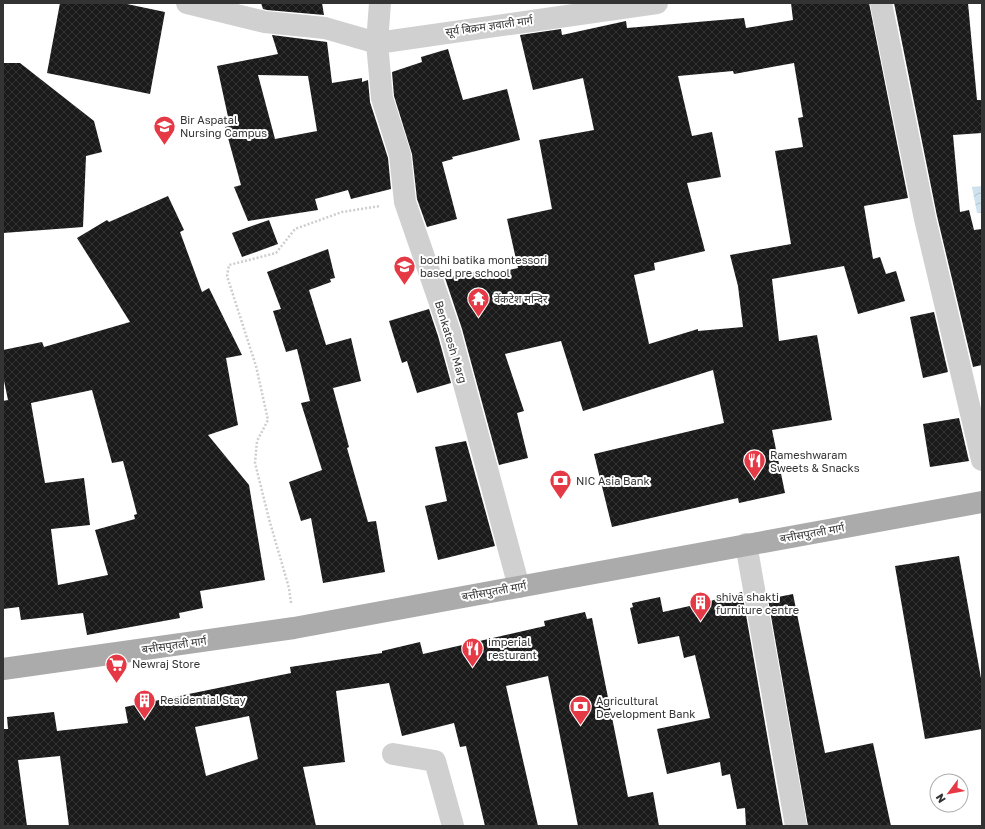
<svg xmlns="http://www.w3.org/2000/svg" width="985" height="829" font-family="'Golos Text','Noto Sans Devanagari',sans-serif">
<defs>
<pattern id="water-waves" width="16" height="10" patternUnits="userSpaceOnUse"><rect width="16" height="10" fill="#cfe2ee"/><path d="M0 5q4-4 8 0t8 0" fill="none" stroke="#b2c2cd"/></pattern>
<pattern id="building-cross-hatch" width="8" height="8" patternUnits="userSpaceOnUse"><rect width="8" height="8" fill="#1a1a1a"/><path d="M0 0l8 8M0 8l8-8" fill="none" stroke="#333"/></pattern>
</defs>
<rect width="100%" height="100%" fill="#fff"/>
<path fill="url(#water-waves)" d="M982,186v27h-5l-5,-26z"/>
<g fill="url(#building-cross-hatch)" fill-rule="evenodd">
<path d="M60,3h62l43,9 -15,82 -103,-21z"/>
<path d="M261,3h61l2,12 -57,-5 -4,-1z"/>
<path d="M791,3h78l39,195 -44,8 9,53 7,-2 6,17 10,-3 9,30 -47,13 -14,-48 -72,13 7,62 38,-6 15,85 -60,10 13,63 -46,10 -1,-5 -126,29 -18,-73 130,-31 -11,-53 -130,41 -22,-70 -56,13 19,57 -7,2 11,45 -29,7 -37,-136 -17,-51 29,-6 1,6 43,-10 -11,-49 45,-10 -13,-69 55,-10 -11,-52 -50,12 -13,-55 41,-6 1,6 64,-14 1,7 117,-10 2,10 47,-8zM794,63l9,54 -5,1 5,29 -28,4 16,93 -61,11 8,31 5,41 -45,4v-2l-49,15 -15,-69 21,-5 -1,-7 51,-12 -18,-68 34,-6 -9,-45 -20,4 -14,-60 55,-5 1,3z"/>
<path d="M894,3h74l9,97h5v33l-29,2 7,77 9,-2 5,20 8,-1v136l-9,2 -36,-151z"/>
<path d="M272,35l55,7 5,41 30,-5v4l6,-2 2,22 18,56 3,31 -40,10 -3,-9 -33,9 3,11 -70,11 -14,-34 7,-2 -16,-58 5,-1 -13,-60 61,-12zM258,75l50,1 9,55 -42,8z"/>
<path d="M448,49l15,51 44,-11 13,51 -68,17 1,2 -11,3 15,57 -30,8 -10,-28 -5,-45 -18,-58 -2,-24 30,-10 -1,-5z"/>
<path d="M3,63h17l74,58 8,31 -16,4 -3,71 -80,6z"/>
<path d="M168,196l16,34 -4,2 22,60 7,-4 33,67 -16,3 12,67 -30,10 41,50 16,95 -65,11 3,17 -24,5 1,5 -93,17 -4,-22 -62,7 -2,-13 -16,2v-208l5,-1 -5,-24v-26l39,-8 2,5 86,-25 -53,-84 30,-18 2,2zM92,390l20,73 11,-2 14,53 -3,1 1,4 -40,11 13,45 -50,10 -7,-56 39,-4 -6,-47 -39,5 -14,-80z"/>
<path d="M269,220l9,24 -36,13 -10,-24z"/>
<path d="M328,249l7,29 -5,1 1,3 -22,8 17,55 25,-7 10,43 -28,7 16,59 -2,1 21,74 8,-1 9,51 -62,11 -12,-65 -10,3 -12,-39 33,-12 -21,-67 9,-2 -13,-52 -11,3 -13,-41 8,-2 -14,-37z"/>
<path d="M429,309l9,27 13,47 -34,10 -10,-32 -5,2 -13,-42z"/>
<path d="M934,312l14,60 -25,6 -13,-61z"/>
<path d="M959,418l10,43 -39,6 -7,-43z"/>
<path d="M466,441l29,105 -57,14 -13,-54 22,-5 -12,-54z"/>
<path d="M959,556l23,128v45l-57,10 -30,-173z"/>
<path d="M742,592l41,234h-37l-1,-18 -8,1 -7,-35 -8,2 -2,-14 -53,12 -10,-45 53,-11 -15,-63 -11,3 -5,-22 -41,8 -8,-36 3,-1 -1,-4 28,-6 3,15 40,-9z"/>
<path d="M793,594l32,159 48,-10 18,83h-83l-40,-227z"/>
<path d="M585,612l2,7 5,-1 36,179 25,-5 6,34h-81l-30,-150 -42,10 32,140h-53l-19,-80 -6,1 -6,-24 -52,13 -13,-53 -53,8 9,71 -42,5 13,59h-247l-9,-70 -42,4 9,66h-24v-97h5l-1,-12 47,-5 3,19 71,-8 -3,-16 166,-34 -1,-6 92,-14v-2l38,-9 3,12 122,-28 -1,-5zM249,716l9,43 -52,17 -11,-49z"/>
</g>
<g fill="none" stroke-linecap="round" stroke-linejoin="round">
<path stroke="#cdcdcd" stroke-width="2.5" stroke-dasharray="2 2" stroke-linecap="butt" d="M291,603l-2,-15 -20,-69 -14,-56 2,-22 11,-21 -12,-54 -29,-90 2,-11 47,-12 19,-24 47,-17 38,-6"/>
<g stroke="#d0d0d0" stroke-width="22">
<path d="M187,3l78,19 60,6 52,15 3,-40"/>
<path d="M881,3l44,216 57,241"/>
<path d="M746,544l50,282"/>
<path d="M519,587l-69,-255 -45,-130 -5,-47 -18,-57 -5,-55 280,-40"/>
<path d="M393,754l42,7 18,65"/>
</g>
<path stroke="#ababab" stroke-width="22" d="M3,669l291,-41 688,-126"/>
</g>
<defs>
<symbol id="university-pin" viewBox="-11 -11 22 30"><path d="M0 17L-7.5 6A9.5 9.5 0 1 1 7.5 6Z" fill="#e63946" stroke="#fff"/><path d="M0-5L7-2L0 1L-7-2ZM-4 1L0 2.5L4 1V4Q0 6-4 4Z" fill="#fff"/></symbol>
<symbol id="school-pin" viewBox="-11 -11 22 30"><path d="M0 17L-7.5 6A9.5 9.5 0 1 1 7.5 6Z" fill="#e63946" stroke="#fff"/><path d="M0-5L7-2L0 1L-7-2ZM-4 1L0 2.5L4 1V4Q0 6-4 4Z" fill="#fff"/></symbol>
<symbol id="temple-pin" viewBox="-11 -11 22 30"><path d="M0 17L-7.5 6A9.5 9.5 0 1 1 7.5 6Z" fill="#e63946" stroke="#fff"/><path d="M0-6L5-2H3V0L6.5 2.5H4V6H1.5V3h-3V6H-4V2.5H-6.5L-3 0V-2H-5Z" fill="#fff"/></symbol>
<symbol id="restaurant-pin" viewBox="-11 -11 22 30"><path d="M0 17L-7.5 6A9.5 9.5 0 1 1 7.5 6Z" fill="#e63946" stroke="#fff"/><path d="M-5-6h1v4h1v-4h1v4h1v-4h1v5L-1.5 .5V6h-2V.5L-5-1ZM5-6V6H3V1.5H1.5Q1.5-4 5-6Z" fill="#fff"/></symbol>
<symbol id="bank-pin" viewBox="-11 -11 22 30"><path d="M0 17L-7.5 6A9.5 9.5 0 1 1 7.5 6Z" fill="#e63946" stroke="#fff"/><path d="M-6-4H6V4H-6ZM0-2.3a2.3 2.3 0 1 0 0 4.6a2.3 2.3 0 1 0 0-4.6Z" fill="#fff"/></symbol>
<symbol id="building-pin" viewBox="-11 -11 22 30"><path d="M0 17L-7.5 6A9.5 9.5 0 1 1 7.5 6Z" fill="#e63946" stroke="#fff"/><path d="M-4-6H4V6H1V3H-1V6H-4ZM-2.5-4.3h1.7v1.8h-1.7ZM.8-4.3h1.7v1.8H.8ZM-2.5-1h1.7V.8h-1.7ZM.8-1h1.7V.8H.8Z" fill="#fff"/></symbol>
<symbol id="supermarket-pin" viewBox="-11 -11 22 30"><path d="M0 17L-7.5 6A9.5 9.5 0 1 1 7.5 6Z" fill="#e63946" stroke="#fff"/><path d="M-6-5.5h2.5l.6 2H6L4.5 2H-2.5L-4.4-4H-6ZM-1.5 3.2a1.3 1.3 0 1 0 .1 0ZM3 3.2a1.3 1.3 0 1 0 .1 0Z" fill="#fff"/></symbol>
</defs>
<g fill-rule="evenodd">
<use href="#university-pin" x="152" y="114" width="25" height="34"/>
<use href="#school-pin" x="392" y="254" width="25" height="34"/>
<use href="#temple-pin" x="466" y="286" width="25" height="34"/>
<use href="#restaurant-pin" x="742" y="448" width="25" height="34"/>
<use href="#bank-pin" x="548" y="468" width="25" height="34"/>
<use href="#building-pin" x="688" y="590" width="25" height="34"/>
<use href="#restaurant-pin" x="460" y="636" width="25" height="34"/>
<use href="#supermarket-pin" x="104" y="652" width="25" height="34"/>
<use href="#building-pin" x="132" y="688" width="25" height="34"/>
<use href="#bank-pin" x="568" y="694" width="25" height="34"/>
</g>
<g text-anchor="middle" stroke-width="4" stroke-linejoin="round" paint-order="stroke">
<g font-size="11" fill="#333" stroke="#fff">
<text transform="translate(489 26) rotate(-8)" y="4">सूर्य बिक्रम ज्ञवाली मार्ग</text>
<text transform="translate(451 342) rotate(73)" y="4">Benkatesh Marg</text>
<text transform="translate(812 533) rotate(-10)" y="4">बत्तीसपुतली मार्ग</text>
<text transform="translate(494 591) rotate(-10)" y="4">बत्तीसपुतली मार्ग</text>
<text transform="translate(174 645) rotate(-8)" y="4">बत्तीसपुतली मार्ग</text>
</g>
<g font-size="11" fill="#333" stroke="#fff" text-anchor="start">
<text x="180" y="124">Bir Aspatal<tspan x="180" dy="13">Nursing Campus</tspan></text>
<text x="420" y="264">bodhi batika montessori<tspan x="420" dy="13">based pre school</tspan></text>
<text x="494" y="303">वेंकटेश मन्दिर</text>
<text x="770" y="459">Rameshwaram<tspan x="770" dy="13">Sweets &amp; Snacks</tspan></text>
<text x="576" y="485">NIC Asia Bank</text>
<text x="716" y="601">shiva shakti<tspan x="716" dy="13">furniture centre</tspan></text>
<text x="488" y="646">imperial<tspan x="488" dy="13">resturant</tspan></text>
<text x="132" y="668">Newraj Store</text>
<text x="160" y="704">Residential Stay</text>
<text x="596" y="705">Agricultural<tspan x="596" dy="13">Development Bank</tspan></text>
</g>
</g>
<rect width="985" height="829" fill="none" stroke="#333333" stroke-width="8"/>
<g transform="translate(949 793) rotate(238)"><circle r="19" fill="#ffffff" stroke="#adadad"/>
<path d="M0-3L7 15L0 10L-7 15Z" fill="#e63946"/>
<text y="-6" font-size="11" font-weight="bold" text-anchor="middle" fill="#333333">N</text>
</g>
</svg>
